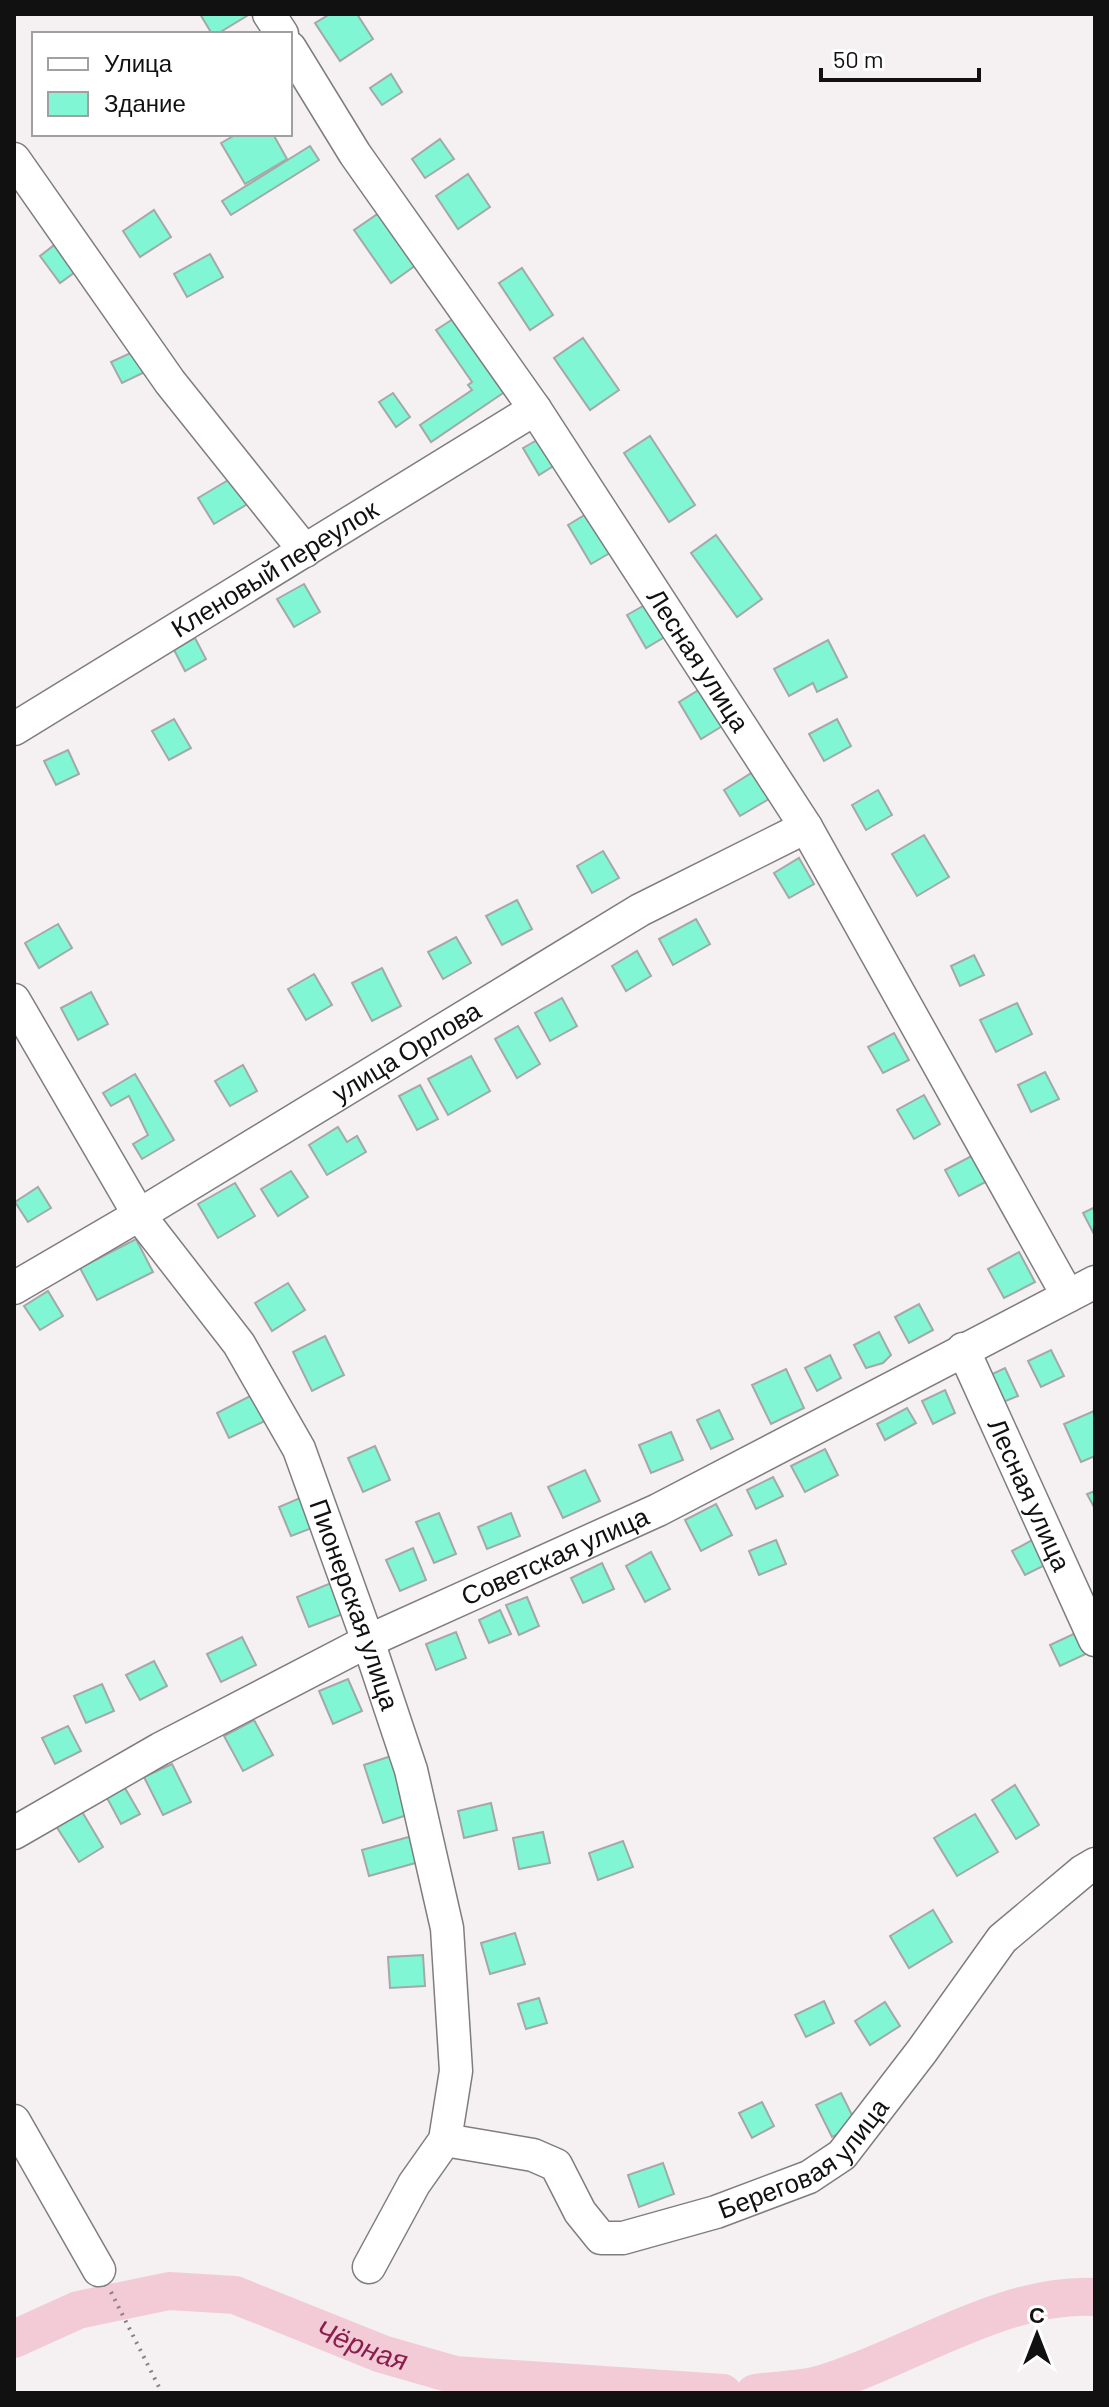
<svg xmlns="http://www.w3.org/2000/svg" width="1109" height="2407" font-family="Barlow,sans-serif">
<rect width="100%" height="100%" fill="#f5f1f2"/>
<g fill="none" stroke-linecap="round" stroke-linejoin="round">
<g stroke="#f3cbd7" stroke-width="38">
<path id="s1" d="M14,2339l64,-29 91,-19 66,4 147,59 73,21 268,18"/>
<path d="M755,2393c21,-3 46,-3 67,-9 87,-26 181,-92 273,-87"/>
</g>
</g>
<g fill="#80f6d4" stroke="#a4a8a7" stroke-width="2">
<path d="M200,14h50l-33,20h-5z"/>
<path d="M330,14h27l16,25 -33,22 -25,-38z"/>
<path d="M391,74l11,18 -20,13 -12,-17z"/>
<path d="M237,134h36l14,25 -42,25 -24,-41z"/>
<path d="M440,139l14,20 -29,19 -13,-19z"/>
<path d="M310,146l9,14 -88,55 -9,-14z"/>
<path d="M468,174l22,33 -32,22 -22,-33z"/>
<path d="M154,210l17,27 -31,20 -17,-26z"/>
<path d="M379,213l37,52 -25,18 -37,-53z"/>
<path d="M62,239l20,28 -22,16 -20,-27z"/>
<path d="M210,254l13,23 -36,20 -13,-23z"/>
<path d="M522,268l31,47 -23,15 -31,-47z"/>
<path d="M456,317l50,74 -75,51 -11,-17 52,-35 -4,-5 4,-3 -36,-52z"/>
<path d="M583,338l36,52 -29,20 -36,-52z"/>
<path d="M139,349l10,21 -27,13 -11,-21z"/>
<path d="M393,393l17,24 -14,10 -17,-25z"/>
<path d="M544,436l16,26 -21,13 -16,-27z"/>
<path d="M650,436l45,69 -26,17 -45,-69z"/>
<path d="M235,476l16,26 -37,22 -16,-26z"/>
<path d="M591,511l24,39 -24,14 -23,-39z"/>
<path d="M716,535l46,64 -25,18 -46,-64z"/>
<path d="M304,584l16,28 -26,15 -17,-28z"/>
<path d="M650,602l18,33 -22,13 -19,-33z"/>
<path d="M195,638l11,21 -21,12 -11,-21z"/>
<path d="M828,640l19,37 -30,15 -4,-9 -24,13 -15,-27z"/>
<path d="M702,688l22,37 -23,14 -22,-37z"/>
<path d="M174,719l17,29 -22,12 -17,-29z"/>
<path d="M837,719l14,27 -27,15 -15,-27z"/>
<path d="M68,750l11,24 -23,11 -12,-24z"/>
<path d="M753,772l16,27 -29,17 -16,-26z"/>
<path d="M878,790l14,25 -26,15 -14,-25z"/>
<path d="M924,835l25,42 -32,19 -25,-42z"/>
<path d="M603,851l16,27 -27,15 -15,-27z"/>
<path d="M799,858l15,26 -25,14 -15,-25z"/>
<path d="M517,900l15,29 -30,16 -16,-29z"/>
<path d="M696,919l14,25 -37,21 -14,-26z"/>
<path d="M58,924l14,24 -33,20 -14,-25z"/>
<path d="M456,937l15,26 -28,16 -15,-27z"/>
<path d="M637,951l14,25 -25,15 -14,-25z"/>
<path d="M974,955l10,20 -24,11 -9,-20z"/>
<path d="M382,968l19,38 -29,15 -20,-38z"/>
<path d="M314,974l18,31 -26,15 -18,-31z"/>
<path d="M91,992l17,32 -30,16 -17,-32z"/>
<path d="M562,998l15,28 -27,15 -15,-28z"/>
<path d="M1017,1003l15,31 -36,18 -16,-32z"/>
<path d="M518,1026l22,38 -23,14 -22,-39z"/>
<path d="M894,1033l15,27 -26,13 -15,-26z"/>
<path d="M471,1056l19,35 -42,24 -20,-36z"/>
<path d="M243,1065l14,26 -27,15 -15,-25z"/>
<path d="M1045,1072l14,27 -28,13 -13,-27z"/>
<path d="M135,1074l39,66 -32,19 -9,-15 15,-9 -19,-39 -18,10 -8,-13z"/>
<path d="M420,1085l18,34 -21,11 -18,-34z"/>
<path d="M924,1095l16,29 -26,15 -17,-29z"/>
<path d="M338,1127l9,15 10,-6 9,16 -39,23 -18,-30z"/>
<path d="M979,1152l14,26 -34,18 -14,-26z"/>
<path d="M291,1171l17,26 -30,19 -17,-27z"/>
<path d="M235,1183l20,33 -37,22 -20,-34z"/>
<path d="M38,1187l13,21 -23,14 -13,-20z"/>
<path d="M1095,1207v29l-12,-23z"/>
<path d="M136,1239l17,33 -56,28 -17,-32z"/>
<path d="M1019,1252l16,30 -31,16 -16,-29z"/>
<path d="M288,1283l17,27 -33,21 -17,-28z"/>
<path d="M48,1291l15,25 -23,14 -16,-24z"/>
<path d="M919,1304l14,26 -24,13 -14,-26z"/>
<path d="M879,1332l12,23 -8,8 -17,5 -12,-23z"/>
<path d="M325,1336l19,39 -32,16 -19,-39z"/>
<path d="M1051,1350l13,26 -23,11 -13,-26z"/>
<path d="M830,1355l11,23 -24,13 -12,-23z"/>
<path d="M1005,1368l13,28 -17,7 -13,-27z"/>
<path d="M786,1369l18,39 -33,16 -19,-39z"/>
<path d="M945,1390l10,23 -22,11 -11,-23z"/>
<path d="M254,1394l13,26 -38,18 -12,-25z"/>
<path d="M907,1408l9,15 -31,17 -8,-16z"/>
<path d="M719,1410l14,29 -22,10 -14,-29z"/>
<path d="M1094,1411l1,45 -14,6 -17,-38z"/>
<path d="M671,1432l12,28 -32,13 -12,-28z"/>
<path d="M375,1446l15,34 -27,12 -15,-34z"/>
<path d="M825,1449l13,26 -33,17 -14,-26z"/>
<path d="M585,1470l15,31 -37,17 -15,-31z"/>
<path d="M773,1477l10,19 -27,13 -9,-19z"/>
<path d="M1095,1491v18l-8,-15z"/>
<path d="M300,1498l12,30 -21,8 -12,-29z"/>
<path d="M716,1504l16,31 -31,16 -16,-31z"/>
<path d="M439,1513l17,41 -22,9 -18,-41z"/>
<path d="M511,1513l9,23 -33,13 -9,-22z"/>
<path d="M1034,1539l13,25 -22,11 -13,-24z"/>
<path d="M776,1540l10,24 -27,11 -10,-24z"/>
<path d="M413,1548l13,32 -26,11 -14,-31z"/>
<path d="M651,1552l19,37 -25,13 -19,-36z"/>
<path d="M602,1563l12,26 -31,14 -12,-25z"/>
<path d="M331,1583l12,31 -34,13 -12,-30z"/>
<path d="M527,1597l12,29 -20,9 -13,-30z"/>
<path d="M500,1610l11,24 -22,9 -10,-23z"/>
<path d="M1082,1630l10,21 -32,15 -10,-21z"/>
<path d="M456,1632l10,26 -30,12 -10,-26z"/>
<path d="M242,1637l14,28 -35,17 -14,-28z"/>
<path d="M154,1661l13,25 -27,14 -14,-25z"/>
<path d="M348,1679l14,32 -29,13 -14,-33z"/>
<path d="M102,1684l12,27 -28,12 -12,-27z"/>
<path d="M254,1720l19,35 -30,16 -19,-35z"/>
<path d="M68,1726l13,25 -26,13 -13,-26z"/>
<path d="M394,1755l19,58 -30,10 -19,-58z"/>
<path d="M172,1764l19,38 -28,13 -19,-38z"/>
<path d="M1015,1785l24,40 -23,14 -24,-39z"/>
<path d="M125,1788l15,26 -19,10 -14,-26z"/>
<path d="M491,1803l6,27 -33,8 -6,-27z"/>
<path d="M81,1810l22,37 -24,15 -23,-36z"/>
<path d="M975,1814l23,38 -41,24 -23,-38z"/>
<path d="M543,1832l7,31 -31,6 -6,-31z"/>
<path d="M412,1836l7,26 -50,14 -7,-26z"/>
<path d="M623,1841l10,26 -35,13 -9,-27z"/>
<path d="M933,1910l19,32 -43,26 -19,-32z"/>
<path d="M515,1933l10,31 -35,10 -9,-31z"/>
<path d="M423,1955l2,31 -35,2 -2,-31z"/>
<path d="M539,1998l8,25 -21,6 -8,-25z"/>
<path d="M824,2001l10,22 -28,14 -11,-22z"/>
<path d="M885,2002l15,24 -30,19 -15,-24z"/>
<path d="M841,2093l14,28 -7,8 -16,8 -16,-32z"/>
<path d="M762,2102l12,24 -22,12 -13,-25z"/>
<path d="M663,2163l11,31 -35,13 -11,-32z"/>
</g>
<g fill="none" stroke-linecap="round" stroke-linejoin="round">
<defs>
<g id="minor">
<path d="M269,14l13,20"/>
<path id="s2" d="M290,48l65,106 180,255 271,418 262,469"/>
<path d="M14,159l156,223 135,169"/>
<path id="s3" d="M14,729l521,-320"/>
<path id="s4" d="M14,1000l125,215 100,129 60,105 69,192 43,129 36,158 9,143 -11,69 -31,44 -45,83"/>
<path id="s5" d="M14,1288l125,-73 501,-305 166,-83"/>
<path id="s6" d="M963,1349l132,291"/>
<path id="s7" d="M14,1833l146,-84 208,-108 290,-131 437,-228"/>
<path d="M14,2121l85,149"/>
<path id="s8" d="M445,2140l88,15 23,10 24,47 21,26h22l93,-26 93,-35 33,-22 80,-104 80,-112 81,-68 12,-7"/>
</g>
</defs>
<use href="#minor" stroke="#817d7e" stroke-width="35"/>
<path stroke="#868384" stroke-width="4" stroke-dasharray="2 6" stroke-linecap="butt" d="M111,2292l51,101"/>
<use href="#minor" stroke="#fff" stroke-width="32"/>
</g>
<g text-anchor="middle" stroke-width="8" stroke-linejoin="round" paint-order="stroke">
<g font-size="26" fill="#121111" stroke="#fff">
<text dy="9" stroke="none"><textPath href="#s3" startOffset="306">Кленовый переулок</textPath></text>
<text dy="9" stroke="none"><textPath href="#s2" startOffset="736">Лесная улица</textPath></text>
<text dy="9" stroke="none"><textPath href="#s5" startOffset="458">улица Орлова</textPath></text>
<text dy="9" stroke="none"><textPath href="#s6" startOffset="160">Лесная улица</textPath></text>
<text dy="9" stroke="none"><textPath href="#s7" startOffset="608">Советская улица</textPath></text>
<text dy="9" stroke="none"><textPath href="#s4" startOffset="698">Пионерская улица</textPath></text>
<text dy="9" stroke="none"><textPath href="#s8" startOffset="424">Береговая улица</textPath></text>
</g>
<g font-size="28" font-style="italic" fill="#8b1e4f" stroke="#fff">
<text dy="10" stroke="none"><textPath href="#s1" startOffset="366">Чёрная</textPath></text>
</g>
</g>
<rect width="1109" height="2407" fill="none" stroke="#121111" stroke-width="32"/>
<rect x="32" y="32" width="260" height="104" fill="#ffffff" stroke="#a0a0a0" stroke-width="2"/>
<rect x="48" y="58" width="40" height="12" fill="#ffffff" stroke="#a0a0a0" stroke-width="2"/>
<text x="104" y="72" font-size="24" fill="#121111">Улица</text>
<rect x="48" y="92" width="40" height="24" fill="#80f6d4" stroke="#a0a0a0" stroke-width="2"/>
<text x="104" y="112" font-size="24" fill="#121111">Здание</text>
<g transform="translate(1037 2335)" stroke="#ffffff" stroke-width="6" paint-order="stroke">
<path d="M0-6L14 30L0 20L-14 30Z" fill="#121111"/>
<text y="-12" font-size="22" font-weight="bold" text-anchor="middle" fill="#121111">С</text>
</g>
<path d="M821 68v12h158v-12" fill="none" stroke="#121111" stroke-width="4"/>
<text x="833" y="68" font-size="24" fill="#121111" stroke="#ffffff" stroke-width="6" paint-order="stroke">50 m</text>
</svg>
